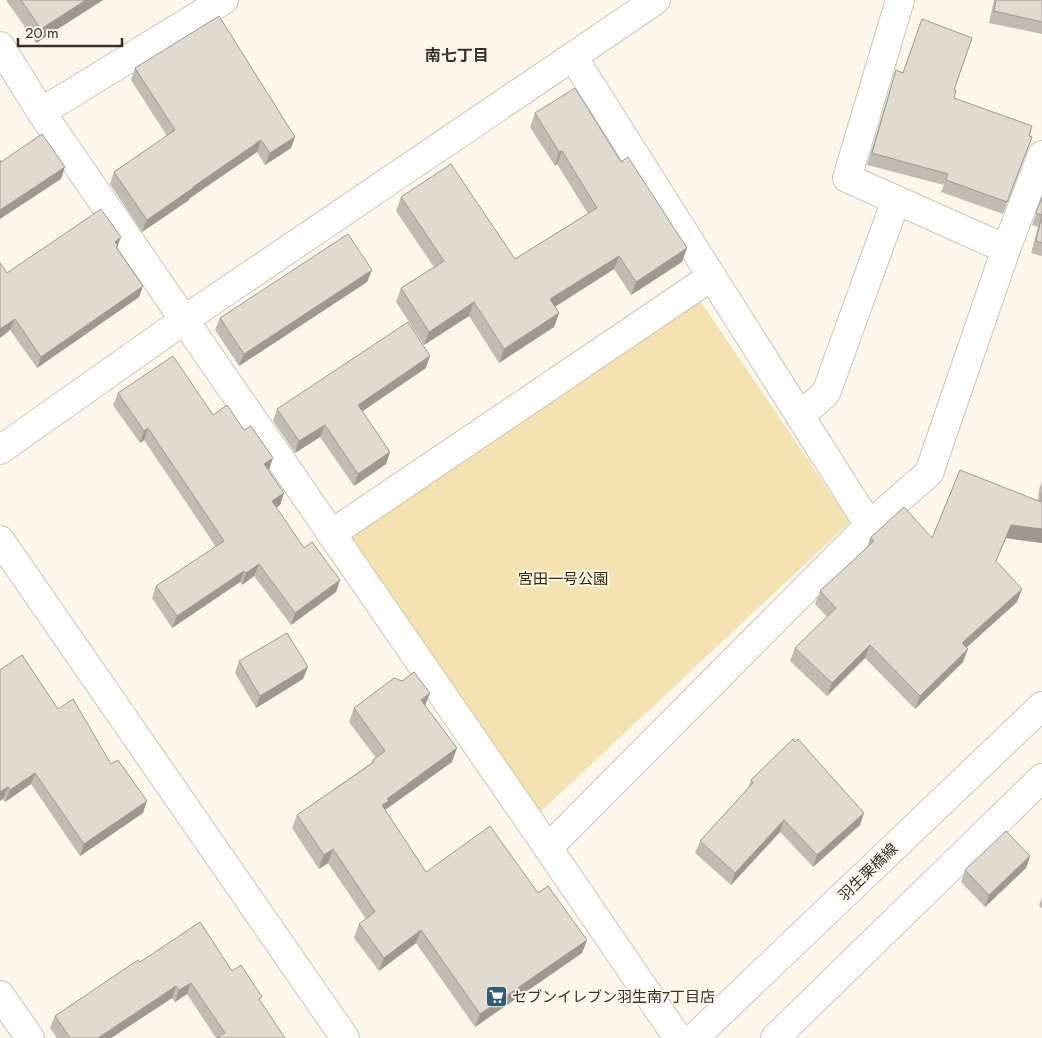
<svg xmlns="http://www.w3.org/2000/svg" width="1042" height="1038" font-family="Jost,'Noto Sans JP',sans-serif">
<rect width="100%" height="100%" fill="#fcf7ea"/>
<path fill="#f5e2b1" d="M699,299l151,223 -313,293 -189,-276z"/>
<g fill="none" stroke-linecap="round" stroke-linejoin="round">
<defs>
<g id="street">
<path d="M0,46l41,66 507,736 321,-323 60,-52 77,-224 -159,-71 53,-178"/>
<path d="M573,57l296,468"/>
<path d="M41,112l183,-112"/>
<path d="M1006,249l36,-94"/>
<path d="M800,416l26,-23 70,-193"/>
<path d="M0,450l184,-130 472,-320"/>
<path d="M331,534l380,-257"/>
<path d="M548,848l130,190"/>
<path d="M0,995l30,43"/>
</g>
<path id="secondary" d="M0,540l345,498"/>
<g id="primary">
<path d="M694,1038l348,-332"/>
<path d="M775,1038l267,-260"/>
</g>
</defs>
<use href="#street" stroke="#cbc6b9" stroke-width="30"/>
<use href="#secondary" stroke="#cbc6b9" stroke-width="30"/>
<use href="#primary" stroke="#cbc6b9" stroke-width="30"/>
<use href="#street" stroke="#fff" stroke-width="28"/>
<use href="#secondary" stroke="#fff" stroke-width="28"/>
<use href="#primary" stroke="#fff" stroke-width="28"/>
</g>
<g fill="#c1bcb1">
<path d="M6,0h97l-67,43z"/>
<path d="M994,0h48v34l-53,-11z"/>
<path d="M135,68l156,80 -26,17 -8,-13 -67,46 -1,2 -47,32 -32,-48 4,-12 53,-36 -36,-56z"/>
<path d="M896,70l58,20v8l75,38 3,1 -29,77 -62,-22 3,-7 -77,-20 25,-83z"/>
<path d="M535,113l86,49 66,86 -5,14 -51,33 -17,-26 -59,38 4,6 -5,14 -55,36 -30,-47 -45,29 -28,-43 5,-14 33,-21 -38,-56 5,-14 114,62 73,-45 -31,-50 -2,2 -25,-39z"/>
<path d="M1042,197v59l-11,-3 7,-26 -6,-2z"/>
<path d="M117,248l22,49 -102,71 -27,-38 -3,-57z"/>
<path d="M372,270l-5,12 -128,84 -24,-36 5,-12z"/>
<path d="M426,368l-64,43 28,41 -4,12 -32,22 -34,-49 -25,16 -22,-32 4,-12z"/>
<path d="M118,393l95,22 56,56 15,22 -4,12 -4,2 28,41 36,32 -4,12 -45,33 -37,-49 -12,9 -2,-3 -68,46 -20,-30 4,-12 60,-39 -72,-107 -4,3 -27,-38z"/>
<path d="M1042,481v62l-36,-5 -10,23 21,41 -50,45 -4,15 -48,47 -50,-51 -38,38 -37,-35 5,-13 32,-31 -12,-13 5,-13 47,-43 3,-10h62l106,-37 1,-12z"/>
<path d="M239,661l64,18 -47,29 -21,-35z"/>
<path d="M0,670l58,39 53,55 32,49 -63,43 -49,-72 -26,18 -2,-3z"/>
<path d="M425,706l27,56 -67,48 41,62 112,21 49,47 -5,13 -107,74 -59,-84 -37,28 -25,-33 5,-14 7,-5 -38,-56 -9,6 -27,-41 5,-13 74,-52 2,-3 3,-2 -27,-36 5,-14z"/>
<path d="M751,780l109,45 -47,42 -33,-35 -49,53 -36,-32 5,-12 48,-53z"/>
<path d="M1030,856l-4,12 -41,39 -24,-25 4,-12z"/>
<path d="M1042,897v12l-3,-4z"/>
<path d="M140,962l92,9 28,31 25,36h-69l-29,-44 -12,8 -3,-4 -61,40h-54l-7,-10 5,-12z"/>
</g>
<g fill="#9d9990">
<path d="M86,0h17l-67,43 5,-14z"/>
<path d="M295,137l-4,11 -26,17 5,-12z"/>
<path d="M261,140l-4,12 -67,46 -1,2 -47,32 5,-12 46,-33z"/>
<path d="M562,151l-5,13 -2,2 4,-14z"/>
<path d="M65,167l-4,12 -61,40v-9z"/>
<path d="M121,237l-8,21 2,-16z"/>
<path d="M687,248l-5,14 -51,33 5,-13z"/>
<path d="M619,256l-5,13 -69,44 5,-14z"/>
<path d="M372,270l-5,12 -128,84 5,-12z"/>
<path d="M143,286l-4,11 -102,71 4,-11z"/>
<path d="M474,302l-5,14 -45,29 5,-13z"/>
<path d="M559,313l-5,14 -55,36 5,-14z"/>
<path d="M15,319l-5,11 -10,8v-9z"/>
<path d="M430,356l-4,12 -72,49 4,-12z"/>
<path d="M325,425l-5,12 -25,16 4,-12z"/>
<path d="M148,428l-4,12 -4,3 4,-12z"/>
<path d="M390,452l-4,12 -32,22 4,-12z"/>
<path d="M273,458l-4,12 -5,-6z"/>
<path d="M284,493l-4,12 -12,8 4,-12z"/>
<path d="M1011,525l31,4v14l-36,-5 -15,36z"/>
<path d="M259,564l-5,12 -12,9 4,-12z"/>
<path d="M244,571l-4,11 -68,46 5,-12z"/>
<path d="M340,580l-4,12 -45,33 4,-12z"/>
<path d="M1022,589l-5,13 -60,54 5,-13z"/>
<path d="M870,645l-5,13 -38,38 5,-13z"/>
<path d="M968,649l-5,13 -48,47 5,-13z"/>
<path d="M308,667l-5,12 -47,29 4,-12z"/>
<path d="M430,693l-5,13 -4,-6z"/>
<path d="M457,748l-5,14 -67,48 -3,-5 5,-6z"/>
<path d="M35,773l-4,11 -26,18 5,-12z"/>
<path d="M8,787l-5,12 -3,2v-9z"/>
<path d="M147,801l-4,12 -63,43 4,-12z"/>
<path d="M864,813l-4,12 -47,42 4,-12z"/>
<path d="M784,820l-4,12 -49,53 4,-12z"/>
<path d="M333,849l-5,14 -9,6 5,-14z"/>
<path d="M1030,856l-4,12 -41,39 4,-12z"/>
<path d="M421,930l-5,13 -37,28 5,-13z"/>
<path d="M587,940l-5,13 -107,74 5,-13z"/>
<path d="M191,983l-4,11 -12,8 4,-12z"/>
<path d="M176,986l-4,12 -61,40h-13z"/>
</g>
<g fill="#e0dbce" stroke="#9d9990">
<path d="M21,0h65l-45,29z"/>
<path d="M996,0h46v22l-48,-11z"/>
<path d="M219,16l76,121 -25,16 -9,-13 -68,47v1l-46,32 -33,-48 61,-42 -40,-62z"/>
<path d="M922,19l50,19 -18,52h2l-2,8 78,28 -3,10 3,1 -25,65 -61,-22 2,-6 -76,-21 24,-83 7,3z"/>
<path d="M575,88l46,74 7,-5 59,91 -51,34 -17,-26 -69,43 9,14 -55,36 -30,-47 -45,30 -28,-44 43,-27 -43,-64 50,-33 64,95 82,-51 -35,-57 -3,1 -24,-39z"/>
<path d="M42,134l23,33 -65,43v-50l1,2z"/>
<path d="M1042,197v18l-6,-2z"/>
<path d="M101,209l20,28 -6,5 3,4 -2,1 27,39 -102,71 -26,-38 -15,10v-66l7,10z"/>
<path d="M1042,215v28l-6,-2z"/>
<path d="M348,234l24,36 -128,84 -24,-36z"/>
<path d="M408,322l22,34 -72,49 32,47 -32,22 -33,-49 -26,16 -22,-32z"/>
<path d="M173,356l40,59 14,-10 17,25 7,-4 22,32 -9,6 20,29 -12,8 32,47 8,-6 28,38 -45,33 -36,-49 -13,9 -2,-2 -67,45 -21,-30 68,-45 -76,-113 -4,3 -26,-38z"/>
<path d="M960,470l81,32 1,-10v37l-31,-4 -15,36 26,28 -60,54 6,6 -48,47 -50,-51 -38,38 -37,-35 41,-40 -16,-17 54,-50 -4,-3 34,-31 28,31z"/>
<path d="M287,633l21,34 -48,29 -21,-35z"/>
<path d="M22,655l36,54 15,-10 38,65 7,-4 29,41 -63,43 -49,-71 -25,17 -2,-3 -8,5v-122z"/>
<path d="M414,672l16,21 -9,7 36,48 -70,51 2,2 -7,4 44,67 64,-46 48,67 10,-7 39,54 -107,74 -59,-84 -37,28 -25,-34 16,-12 -42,-63 -9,6 -27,-40 77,-53 -1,-2 12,-9 -31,-43 40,-30 8,3z"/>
<path d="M793,739l2,3 3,-3 66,74 -47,42 -33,-35 -49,53 -35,-32 53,-58 -2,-3z"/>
<path d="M1006,831l24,25 -41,39 -24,-25z"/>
<path d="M200,922l32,49 9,-6 21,32 -3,2 26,39h-68l8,-5 -34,-50 -12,7 -3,-4 -78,52h-28l-15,-22 83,-56 2,2z"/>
</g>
<defs>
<symbol id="supermarket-square" viewBox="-11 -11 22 22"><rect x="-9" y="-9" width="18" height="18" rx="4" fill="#2d5d7b" stroke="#fcf7ea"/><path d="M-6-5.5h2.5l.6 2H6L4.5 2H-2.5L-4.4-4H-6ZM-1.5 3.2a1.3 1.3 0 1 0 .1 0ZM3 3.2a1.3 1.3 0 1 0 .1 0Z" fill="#fff"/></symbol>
</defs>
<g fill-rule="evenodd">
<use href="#supermarket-square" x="484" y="984" width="25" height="25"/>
</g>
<g text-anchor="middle" stroke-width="4" stroke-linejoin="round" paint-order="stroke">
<g font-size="15" fill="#352700" stroke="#fcf7ea">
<text x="563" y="584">宮田一号公園</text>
</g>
<g font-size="15" fill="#33312c" stroke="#fcf7ea">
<text transform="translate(868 872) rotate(-44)" y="5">羽生栗橋線</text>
</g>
<g font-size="15" fill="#33312c" stroke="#fcf7ea" text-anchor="start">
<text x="512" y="1002">セブンイレブン羽生南7丁目店</text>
</g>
<g font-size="16" font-weight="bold" fill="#33312c" stroke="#fcf7ea">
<text x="457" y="61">南七丁目</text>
</g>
</g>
<path d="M18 38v8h104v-8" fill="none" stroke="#33312c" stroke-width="2.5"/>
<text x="25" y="38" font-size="15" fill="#33312c" stroke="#fcf7ea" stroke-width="4" paint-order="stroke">20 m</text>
</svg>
